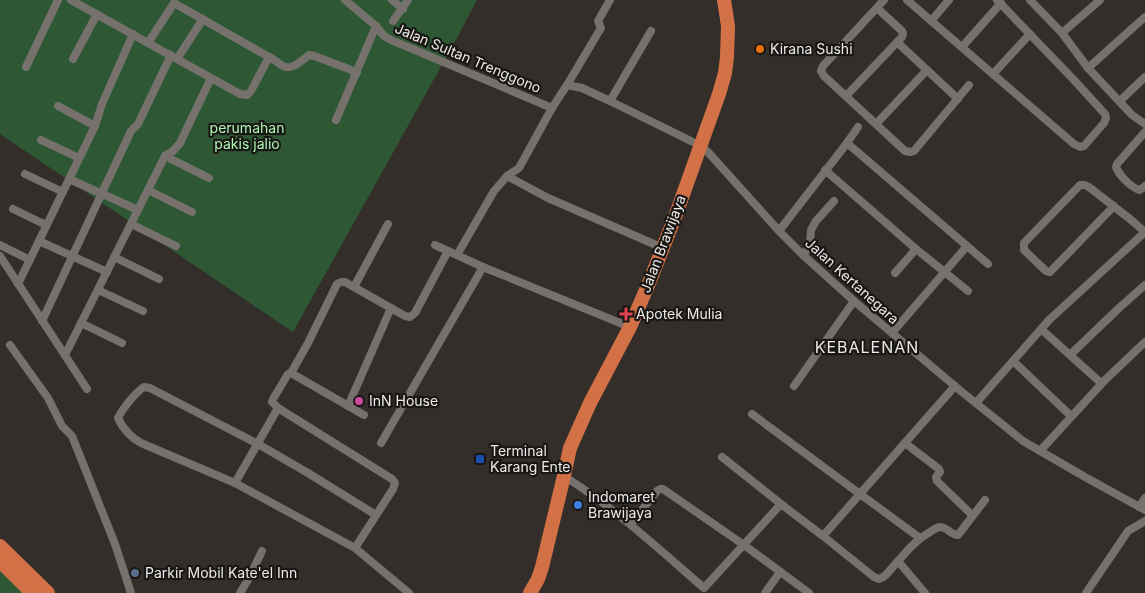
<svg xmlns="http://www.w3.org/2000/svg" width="1145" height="593" font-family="Inter,sans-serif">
<rect width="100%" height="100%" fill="#332e2a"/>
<g fill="#2e5833">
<path d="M0,0h477l-19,36 -165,296 -293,-198z"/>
<path d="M0,563l33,30h-33z"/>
</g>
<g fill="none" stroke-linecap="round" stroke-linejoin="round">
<g stroke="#76716d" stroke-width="8">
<path d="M71,0l77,43 26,-40 95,54c5,2 10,7 14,9 9,5 19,-6 26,-11l5,1 35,13 8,4"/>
<path d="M345,0l31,26 8,10 9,5 15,6 144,61 15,-23 15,3 28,13 91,45 6,5 72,80 24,24 51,46 108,91 61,49 62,36 60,33"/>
<path d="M392,0l11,9"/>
<path d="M884,0l-61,66 -2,5 3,5 81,75 5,1 4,-1 55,-66"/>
<path d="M907,0l167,144 6,3 4,-1 20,-23 2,-5 -1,-4 -32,-35 -76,-79"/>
<path d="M1030,0l32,33 26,35 44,47 13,9"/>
<path d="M393,21l15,-21"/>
<path d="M931,21l18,-21"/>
<path d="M1062,33l38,-33"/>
<path d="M897,42l61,57"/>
<path d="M148,43l92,51 7,1 4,-4 18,-34"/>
<path d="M962,47l39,-44"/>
<path d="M73,59l24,-45"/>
<path d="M177,59l26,-40"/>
<path d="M26,67l32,-67"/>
<path d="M1088,68l57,-51"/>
<path d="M993,74l37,-40"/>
<path d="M567,85l34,-57 -3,-7 12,-21"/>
<path d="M846,96l56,-59 1,-4 -1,-2 -25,-23"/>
<path d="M610,101l41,-70"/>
<path d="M1120,101l25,-24"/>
<path d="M58,106l37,20"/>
<path d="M336,120l40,-94"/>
<path d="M876,124l51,-54"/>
<path d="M1145,132l-28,32 -1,3c3,8 15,21 24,23l5,-4"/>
<path d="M41,140l38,18"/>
<path d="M847,143l141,121"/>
<path d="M165,156l44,22"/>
<path d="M825,170l91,79 52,42"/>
<path d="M25,174l38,18"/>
<path d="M507,176l41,22 115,50"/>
<path d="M69,179l69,31"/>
<path d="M148,190l44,22"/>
<path d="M1114,206l-64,66 -4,-1 -22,-21v-7l56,-58h5l4,2 41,32 15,13"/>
<path d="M13,209l33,16"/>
<path d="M131,224l45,22"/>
<path d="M779,231l68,-88 11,-16"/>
<path d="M39,241l68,31"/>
<path d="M0,245l30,15"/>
<path d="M435,245l48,22 147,60"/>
<path d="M457,255l37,-64 13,-15 12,-8 33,-60"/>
<path d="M803,255l7,-9 1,-16 5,-9 18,-20"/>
<path d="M0,256l87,133"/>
<path d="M114,257l45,22"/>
<path d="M895,273l21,-24"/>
<path d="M18,284l77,-158 7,-22 31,-70"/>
<path d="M354,287l34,-63"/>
<path d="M98,290l45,21"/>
<path d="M42,321l89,-190 7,-7 33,-69"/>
<path d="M81,323l41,20"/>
<path d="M1041,329l60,54"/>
<path d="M892,333l75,-87"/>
<path d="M10,345l38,53 14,28 10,10 43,108 16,49"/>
<path d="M65,355l100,-199 8,-5 7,-8 31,-65"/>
<path d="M1070,355l49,-47 26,-23"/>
<path d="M1013,361l58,55"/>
<path d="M291,373l73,42"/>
<path d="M794,386l60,-85"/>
<path d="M976,403l73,-83 96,-88"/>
<path d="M348,406l43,-98"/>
<path d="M278,408l-6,-6 1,-3 15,-25 3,-1 17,-30 29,-59 4,-2h4l60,34 5,1 5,-4 33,-62"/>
<path d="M752,414l108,80 60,44"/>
<path d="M381,443l102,-176"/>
<path d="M905,443l34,26 1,3 -4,5 1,4 35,34"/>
<path d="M1040,451l65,-71 40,-38"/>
<path d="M722,457l59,47"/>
<path d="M570,480c48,31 90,70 134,108l77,-84 42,32 51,41 5,2c8,-2 13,-12 19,-18 10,-11 19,-22 32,-29 3,-2 7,-5 10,-5 7,0 11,8 18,8l27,-35"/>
<path d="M235,483l43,-75 114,71 3,4 -2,6 -38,59"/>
<path d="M1139,507l6,-9"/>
<path d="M376,515l-68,-42 -50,-29 -108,-56 -6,-1c-9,6 -21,21 -26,31 5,11 12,19 23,25l94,40 120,65 54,45"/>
<path d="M631,524l26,-33 3,-2h3l81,56 65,48"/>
<path d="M823,536l132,-150"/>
<path d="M898,561l27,32"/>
<path d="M240,593l9,-15 13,-27"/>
<path d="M765,593l15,-21"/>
<path d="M1086,593l42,-62 17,-10"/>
</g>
<g stroke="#d27145" stroke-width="14">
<path d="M0,546l48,47"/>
<path d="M0,561l32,32"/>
<path d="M530,593l8,-14 4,-12 21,-87 7,-32 20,-45 40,-76 19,-44 26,-66 44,-123 6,-21 2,-16 1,-31 -4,-26"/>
</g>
</g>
<circle fill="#e8710a" stroke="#191715" stroke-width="2" cx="760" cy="49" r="5"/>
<path fill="#e0444e" stroke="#191715" stroke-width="2" d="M623.5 306.5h5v5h5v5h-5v5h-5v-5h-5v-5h5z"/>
<circle fill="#d1479c" stroke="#191715" stroke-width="2" cx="359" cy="401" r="5"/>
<rect fill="#1a4fb4" stroke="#191715" stroke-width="2" x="475" y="454" width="10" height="10" rx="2.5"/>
<circle fill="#3f7fe0" stroke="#191715" stroke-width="2" cx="578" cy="505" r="5"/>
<circle fill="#5c6f8a" stroke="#191715" stroke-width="2" cx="135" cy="573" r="5"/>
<g text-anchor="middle" stroke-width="4.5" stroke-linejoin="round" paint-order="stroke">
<g font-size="14" fill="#ece9e7" stroke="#191715" text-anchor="start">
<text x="770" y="54">Kirana Sushi</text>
<text x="636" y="319">Apotek Mulia</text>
<text x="369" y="406">InN House</text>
<text x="490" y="456">Terminal<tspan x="490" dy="16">Karang Ente</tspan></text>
<text x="588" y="502">Indomaret<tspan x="588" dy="16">Brawijaya</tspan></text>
<text x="145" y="578">Parkir Mobil Kate'el Inn</text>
</g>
<g font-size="14" fill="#ece9e7" stroke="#191715">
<text transform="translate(468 58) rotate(23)" y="5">Jalan Sultan Trenggono</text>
<text transform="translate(663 244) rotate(-69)" y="5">Jalan Brawijaya</text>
<text transform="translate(852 281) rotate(42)" y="5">Jalan Kertanegara</text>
</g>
<g font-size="14" fill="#adf6b3" stroke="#191715">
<text x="247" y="133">perumahan<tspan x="247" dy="16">pakis jalio</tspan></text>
</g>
<g font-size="16" letter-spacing="1" fill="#ece9e7" stroke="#191715">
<text x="867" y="353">KEBALENAN</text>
</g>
</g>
</svg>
